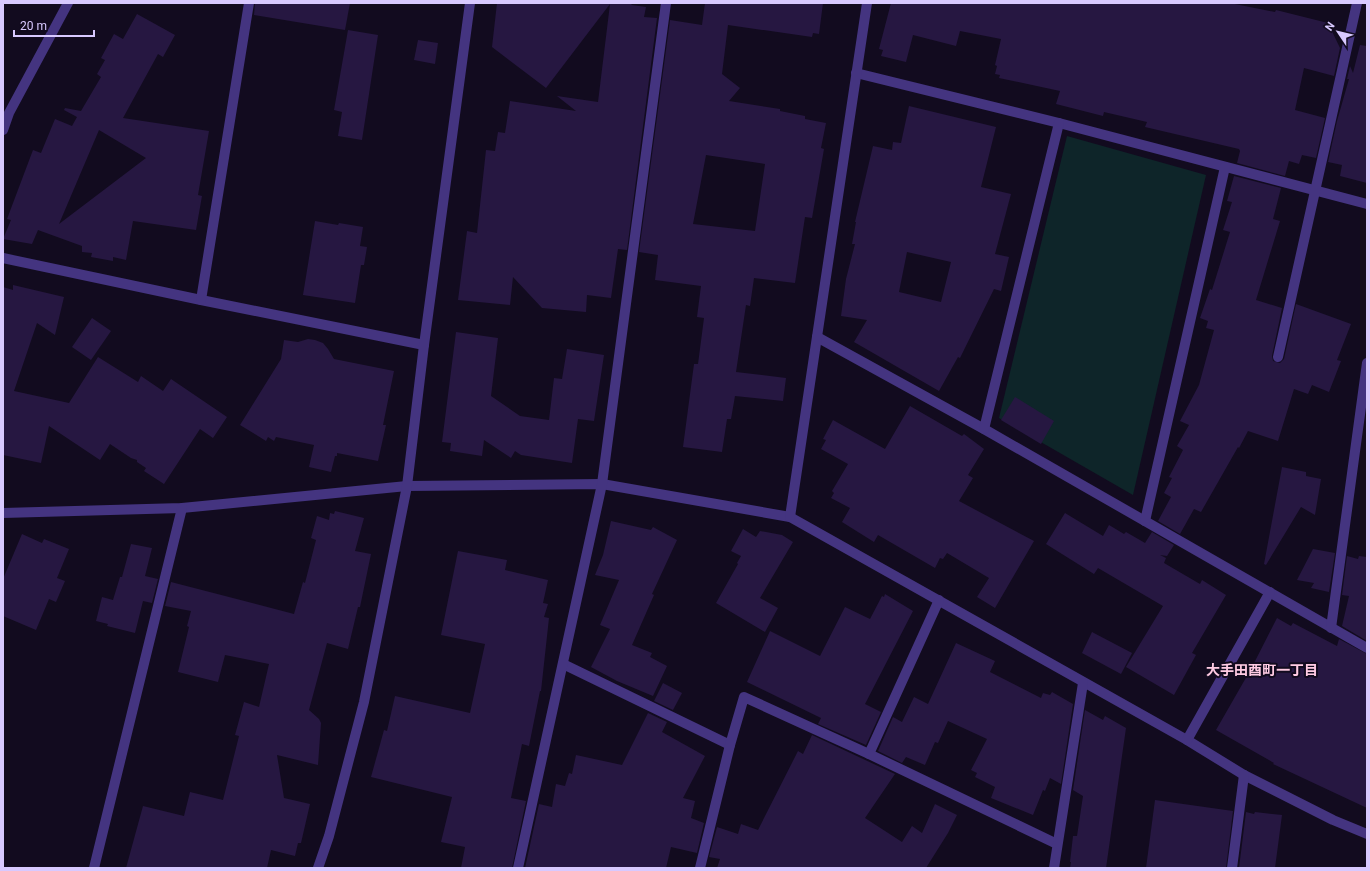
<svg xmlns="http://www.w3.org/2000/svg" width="1370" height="871" font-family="Roboto,'Noto Sans JP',sans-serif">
<rect width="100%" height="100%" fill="#120b1f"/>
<path fill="#0e2529" d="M1067,136l139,39 -73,320 -134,-77z"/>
<g fill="#261741" fill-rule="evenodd">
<path d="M255,3h95l-5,27 -91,-15z"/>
<path d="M497,3h133l2,2 14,2 -2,10 13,1 -30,232 -9,-1 -7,49 -24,-3 -1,17 -44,-4 -29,-31 -3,28 -52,-5 9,-69 10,2 9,-83 9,1 3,-19 7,1 5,-32 66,10 -19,-15 41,6 12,-98 -64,84 -54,-41z"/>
<path d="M705,3h118l-4,31 -6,-1 -1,4 -84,-12 -6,49 18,14 -11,13 51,8v2l25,5v3l21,4 -5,25 3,1 -12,69 -7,-1 -10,66 -41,-5 -4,28 -4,-1 -10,67 50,6 -3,23 -48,-5 -4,23h-4l-5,33 -39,-5 11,-83h4l6,-46 -7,-1 4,-31 -46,-6 3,-25 -19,-3 31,-232 32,5zM706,155l59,9 -10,67 -62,-7z"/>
<path d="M891,3h339l45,9 1,-2 52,13 12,25 -6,28 -30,-8 -9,42 30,8 -9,40 -14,-3 -3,9 -10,-3 -4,15 -48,-13 3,-12 -1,-2 -94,-22 2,-5 -43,-10 -1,4 -47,-12 4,-13 -61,-13 1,-3 -5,-1 2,-8 -2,-1 6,-26 -41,-8 -4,15 -43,-11 -7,27 -25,-6 2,-6 -4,-1z"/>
<path d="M137,14l38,21 -12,22 -5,-3 -35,64 86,13 -11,64 4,1 -6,34 -63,-9 -7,39 -13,-3v4l-22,-4 1,-4 -10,-1v-6l-44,-16 -6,14 -29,-5 8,-19 -4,-1 26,-69 8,3 14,-34 17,7 5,-9 -13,-7 1,-2 16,3 20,-34 -4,-3 8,-14 -4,-2 13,-24 9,5zM99,130l47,28 -87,66z"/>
<path d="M348,30l30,5 -16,105 -24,-4 4,-24 -8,-2z"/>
<path d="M418,40l20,3 -3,21 -21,-4z"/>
<path d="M1360,45l7,1v137l-27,-7 2,-11 -14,-3 9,-41 12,-42h-2l3,-13 3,7z"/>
<path d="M909,106l87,21 -15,60 30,7 -16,60 14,3 -8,34 -7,-2 -34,69 -2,-1 -19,34 -85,-49 13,-22 -26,-4 5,-37 9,-35h-3l4,-22h-1l18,-76 19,4 1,-8 8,1zM907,252l44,10 -10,40 -42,-10z"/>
<path d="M1234,176l47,12 -8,31 7,2 -24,79 26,8 -10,48 1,5 7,2 4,-4 12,-55 55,20 -14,36 4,1 -12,31 -17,-7 -4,9 -14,-5 -16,52 -30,-10 -9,17 -1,-1 -37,65 -7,-3 -14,25 -22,-13 13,-24 -7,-4 8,-15 -3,-1 14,-27 -6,-4 12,-21 -9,-4 19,-36 15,-55 -8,-2 2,-7 -8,-3 10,-29 2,1 18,-58 -7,-2 9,-28 -5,-1z"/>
<path d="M315,221l23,4 1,-2 24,4 -3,19 7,1 -3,18h-3l-6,38 -52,-8z"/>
<path d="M13,285l51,12 -9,38 -18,-12 -23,68 55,12 29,-46 40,25 3,-6 22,15 8,-12 56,38 -14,21 -13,-9 -36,55 -20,-13 2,-3 -9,-6v-2l-6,-2 -21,-14 -10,16 -51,-34 -8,37 -38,-8v-168l10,3z"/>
<path d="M92,318l19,13 -20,29 -19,-13z"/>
<path d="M456,332l42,6 -7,58 29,20 29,4 5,-42 8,1 5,-30 37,6 -10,66 -16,-2 -6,44 -51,-8 -6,-4 -4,7 -27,-18 -2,16 -32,-5 1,-8 -9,-1z"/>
<path d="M308,339l7,1 8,3 5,6 6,10 60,12 -11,54h3l-8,36 -41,-8v3h-2l-4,16 -22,-5 5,-22 -38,-8 -2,4 -6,-4 -2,4 -26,-16 41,-66 3,-19 14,2z"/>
<path d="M1015,397l39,24 -13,23 -40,-24z"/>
<path d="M910,406l52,30 2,-2 20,15 -16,26 5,3 -14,23 75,40 -39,67 -18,-11 12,-19 -42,-25 -4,6 -3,-1 -5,10 -57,-33 -4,7 -32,-20 8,-14 -19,-10 3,-5 -2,-2 16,-27 -27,-15 5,-9 -3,-1 10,-19 52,29z"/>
<path d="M1282,467l24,5v4l15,3 -6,36 -14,-8 -35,58 -2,-1z"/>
<path d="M335,511l29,7 -9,33 16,3 -11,53h-2l-10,42 -21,-6 -18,67 10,9 2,4 -3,42 -41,-10 7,43 26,6 -9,39h-3l-3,13 -24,-6 -4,18h-141l17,-62 41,10 6,-24 33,8 16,-64 -4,-1 9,-33 15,5 10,-43 -44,-9 -7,27 -40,-10 11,-45 -2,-1 4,-15 -26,-5 6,-24 123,32 9,-32 2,1 11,-43 -5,-2 6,-22 12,4 1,-7 4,1z"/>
<path d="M1065,513l38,23 6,-11 15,9 2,-2 19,11 7,-11 22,13 -7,11 -7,-1 6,3 -2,5 36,21 2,-4 24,15 -34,58 4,2 -22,40 -48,-28 37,-61 -65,-38 -4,6 -48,-30z"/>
<path d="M611,521l40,9 2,-3 24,13 -25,54 2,1 -22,50 20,8 -2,4 17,9 -14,30 -36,-15 -26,-14 19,-38 -10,-4 19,-45 -24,-5 8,-20z"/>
<path d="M743,529l13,8 4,-6 22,4 11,7 -33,56 18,10 -13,24 -49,-29 22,-39 -1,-1 4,-7 -10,-5z"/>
<path d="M22,534l20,9 2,-4 25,10 -12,29 8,3 -9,21 -7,-3 -13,31 -33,-14v-37z"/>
<path d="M131,544l21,4 -7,28 13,3 -6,24 -9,-2 -8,32 -28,-7 1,-2 -12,-3 6,-24 11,3 7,-23h2z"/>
<path d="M1313,549l22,4 -6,39 -18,-4 3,-5 -17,-3z"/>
<path d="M458,551l49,9 -2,10 43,10 -5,23 5,1 -4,13 5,1 -8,73h-1l-11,55 -7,-2 -11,54 15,3 -14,67h-51l4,-21 -24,-5 11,-45 -81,-20 13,-47 3,1 8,-35 75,17 15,-69 -44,-9z"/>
<path d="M1347,556l11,3 1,-3 8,1v84l-25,-15 7,-30 -7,-1z"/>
<path d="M885,594l28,17 -48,93 16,8 -15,33 -48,-21 3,-6 -74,-36 23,-51 50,25 25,-49 25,12 12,-23 2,1z"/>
<path d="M1277,618l14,8 2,-3 44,23 2,-7 28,15v154l-94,-44 1,-1 -58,-33 35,-61z"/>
<path d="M1092,632l40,21 -11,21 -39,-21z"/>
<path d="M956,643l39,18 -5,11 51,26 2,-5 7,2 2,-3 21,12 -12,80 -11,-6 -5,13 -2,-1 -10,25 -42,-17 4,-11 -20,-10 2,-4 -6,-3 16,-31 -39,-18 -10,22 -3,-1 -10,23 -19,-8 -4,6 -24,-12 15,-34 9,5 12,-25 14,7z"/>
<path d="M663,683l19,10 -9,17 -19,-9z"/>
<path d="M1085,710l18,10 2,-4 21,12 -20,140h-36l1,-6h-1l3,-26h4l6,-40 -10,-6z"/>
<path d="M648,713l19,9 -5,10 43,24 -22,42 12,3 -4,17 13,5 -7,30 -26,-6 -5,21h-141l14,-64 13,3 4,-23 9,2 4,-13 3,1 4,-19 46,10z"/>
<path d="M812,735l83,39 -30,44 37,24 10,-16 10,7 13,-29 22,11 -9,18 -22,35h-209l3,-9 -11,-2 8,-30 21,7 3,-10 17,6 40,-79 5,3z"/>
<path d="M1155,800l78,11 -7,57h-80z"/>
<path d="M1246,812l8,2 1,-2 27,3 -7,53h-36z"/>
</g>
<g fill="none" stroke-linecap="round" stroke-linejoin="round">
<g stroke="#443480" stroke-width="10">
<path d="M856,73l203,50 308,81"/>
<path d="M3,258l198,42 223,45"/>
<path d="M201,300l48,-297"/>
<path d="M817,337l167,92 383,219"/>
<path d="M1278,357l79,-354"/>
<path d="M984,429l75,-306"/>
<path d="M3,513l179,-5 225,-22 195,-2 188,33 397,223 57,35 89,45 34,14"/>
<path d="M790,517l77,-514"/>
<path d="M1145,521l80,-354"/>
<path d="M1331,628l36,-265"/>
<path d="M563,664l167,81"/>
<path d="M1187,740l83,-148"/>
<path d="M869,754l70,-154"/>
<path d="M94,868l88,-360"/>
<path d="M518,868l84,-384 64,-481"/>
<path d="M700,868l30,-123 14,-48 125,57 188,90"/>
<path d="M1054,868l29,-185"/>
<path d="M1232,868l12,-93"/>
</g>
<g stroke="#443480" stroke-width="10">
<path d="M3,130l6,-17 59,-110"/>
<path d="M318,868l11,-32 35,-134 43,-216 17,-141 46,-342"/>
</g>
</g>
<g text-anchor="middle" stroke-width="4" stroke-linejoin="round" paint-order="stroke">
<g font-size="14" font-weight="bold" fill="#ffcbe3" stroke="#120b1f">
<text x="1262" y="675">大手田酉町一丁目</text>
</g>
</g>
<rect width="1370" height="871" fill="none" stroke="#d8c9ff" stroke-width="8"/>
<g transform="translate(1338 32) rotate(305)" stroke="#120b1f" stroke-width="3" paint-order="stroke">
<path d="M0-3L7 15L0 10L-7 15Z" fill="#d8c9ff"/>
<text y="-6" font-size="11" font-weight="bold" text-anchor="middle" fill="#d8c9ff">N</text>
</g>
<path d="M14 30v6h80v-6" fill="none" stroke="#d8c9ff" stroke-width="2"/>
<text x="20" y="30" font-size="12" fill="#d8c9ff" stroke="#120b1f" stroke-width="3" paint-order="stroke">20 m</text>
</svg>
